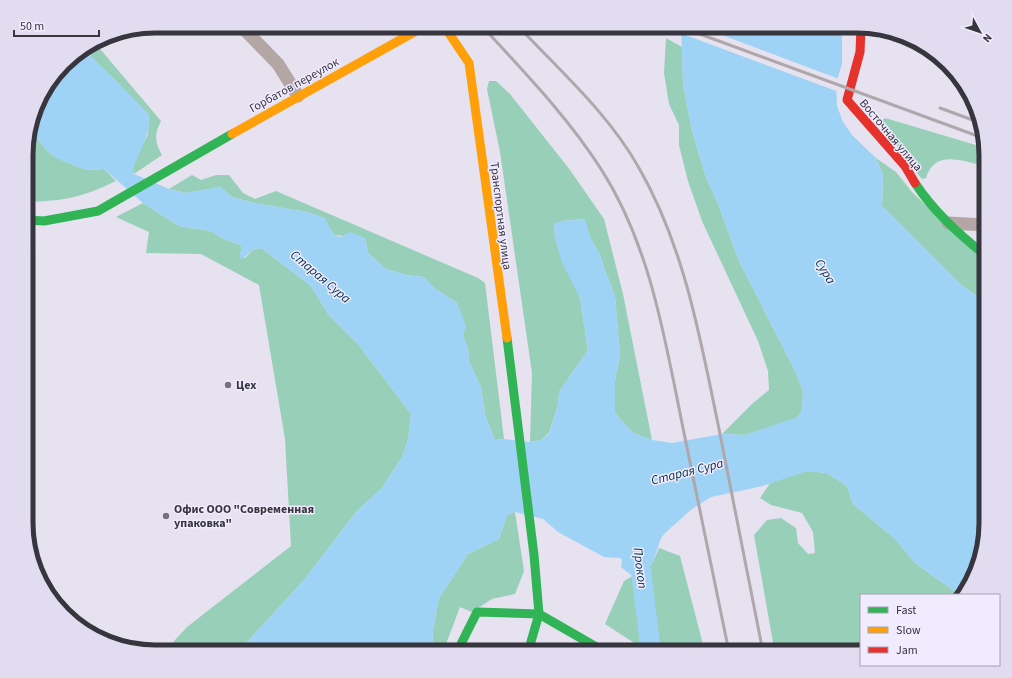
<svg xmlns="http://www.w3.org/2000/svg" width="1012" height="678" font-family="'Source Sans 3',sans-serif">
<rect width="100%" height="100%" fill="#e6e2ef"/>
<g fill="#97cfb9">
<path d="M666,38l16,9 1,37 9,47 14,46 12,27 21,57 56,110 8,20 -1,20 -4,6 -5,3 -48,15 -23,-1 30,-30 17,-14 -1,-19 -10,-30 -56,-120 -14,-40 -9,-36v-20l-10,-21 -5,-31z"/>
<path d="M95,43l66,78c-7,13 -6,22 1,34l-28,19 -2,-7 16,-33 1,-19 -40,-41 -15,-14 -9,-11z"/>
<path d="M489,81h7l14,13 60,76 34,49 19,75 29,146 -19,-7 -18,-20v-33l5,-25 -5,-59 -11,-28 -4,-13 -10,-18 -6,-18 -22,2 -8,3 1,14 25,60 8,52 -29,42 -1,13 -9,28 -8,7 -11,2 2,-69 -32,-221 -13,-63z"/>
<path d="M885,118l101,30v18c-23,-4 -51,-18 -60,12l-4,1 -22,-27 -7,-16 -8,-8 -4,-7z"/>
<path d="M30,130l20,24 11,6 25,10 18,-1 12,12c-33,16 -52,20 -89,21v-63z"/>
<path d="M876,158l20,14 16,20 74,71v40l-26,-19 -78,-78 1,-31z"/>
<path d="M192,175l9,5 15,-5h13l14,18 12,6 21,-8 202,87 7,5 19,156 -9,1 -10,-25 -4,-28 -12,-25 -1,-14 -5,-12 -3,-22 -3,-11 -23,-15 -10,-11 -18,-2 -20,-6 -18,-16 -3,-15 -31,-3 -10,-17 -17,-6 -53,-9 -22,-6 -12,-10 -34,6 -17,-4z"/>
<path d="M143,203l36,23 32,5 9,6 22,9 -2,9 5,3 8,-8 8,-2 50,38 17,28 30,30 53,70 -3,26 -6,17 -20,31 -26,24 -52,68 -66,72h-74l23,-25 104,-81 -6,-107 -26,-154 -58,-31 -55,-1 3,-21 -33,-15z"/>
<path d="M807,471l20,2 20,13 6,18 41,34 21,25 39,28 9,4h-102v57h-83l-4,-4 -20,-113 13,-15 14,-2 15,10 2,15 10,11 7,-1 -2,-21 -11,-19 -31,-8 -11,-7 11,-16z"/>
<path d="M515,512l9,59 -9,23 -23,5 -20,13 -12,-5 -17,45h-11l1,-22 6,-32 29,-44 31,-15 8,-24z"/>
<path d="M659,548l21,8 25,96h-57l-43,-28 19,-43 12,-7 10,-2 7,-10z"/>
</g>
<path fill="#9fd3f5" d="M681,26h161v38l-6,19 1,23 6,16 9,13 24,23 7,17 -1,31 78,78 26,19v228l-22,64 -10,-4 -39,-28 -21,-25 -41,-34 -6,-18 -20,-13 -20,-2 -44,15 -52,11 -19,12 -26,23 -5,6 -8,24 -7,10 -15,3 -10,-8 1,-7 -2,-2 -16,-1 -11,-6 -35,-19 -15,-13 -28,-7 -8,3 -8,24 -31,15 -29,44 -6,32 -1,22h-194l66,-72 52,-68 26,-24 20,-31 6,-17 3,-26 -53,-70 -30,-30 -17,-28 -50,-38 -8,2 -11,9 -3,-1 3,-12 -22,-9 -9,-6 -32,-5 -36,-23 -39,-34 -18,1 -25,-10 -11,-6 -20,-24 9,-32 31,-40 15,-9 9,11 15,14 40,41c4,21 -20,51 -15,59l35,15 16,4 35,-6 12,10 22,6 53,9 18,6 9,17 7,2 9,-5 15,6 3,15 18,16 20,6 18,2 10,11 23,15 9,23 -3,10 5,12 1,14 12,25 4,28 10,25 9,-1 26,3 11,-2 8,-6 9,-29 1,-13 29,-42 -8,-52 -18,-35 -7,-25 -1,-14 8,-3 23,-2 5,18 10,18 4,13 11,28 5,59 -5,25v33l18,20 19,7 20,3 50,-9 23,1 53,-18 4,-6 1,-20 -8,-20 -56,-110 -21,-57 -12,-27 -14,-46 -9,-47z"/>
<path fill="#e6e2ef" d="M679,26h19l141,53v13l-159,-59z"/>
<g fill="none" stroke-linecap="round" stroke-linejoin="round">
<path stroke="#9fd3f5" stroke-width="20" d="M638,547l13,105"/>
<g stroke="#b3a6a4" stroke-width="13">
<path d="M241,26l37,38 20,32"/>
<path d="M948,223l38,2"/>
</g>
<g stroke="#30b455" stroke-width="9">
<path d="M915,183c19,29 44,51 71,73"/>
<path d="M27,220l17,1 54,-10 134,-77"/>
<path d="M507,338l27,217 5,59 -11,38"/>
<path d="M457,652l20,-40 62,2 66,38"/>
</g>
<g stroke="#ff9f0a" stroke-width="9">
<path d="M444,26l25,37 38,275"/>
<path d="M232,134l193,-108"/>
</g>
<path stroke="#e5322d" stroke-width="9" d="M861,27l-1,25 -13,48 58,66 10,17"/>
<g stroke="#afa7ab" stroke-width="3">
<path d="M482,26c42,46 86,91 119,143 50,78 64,171 82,259 15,75 31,149 46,224"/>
<path d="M518,26c42,45 91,88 121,142 45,78 61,169 79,256 15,76 30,152 45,228"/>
<path d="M678,26l305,112"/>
<path d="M940,108l38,14"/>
</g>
</g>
<g fill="#74727c" stroke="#f0ebfe" stroke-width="1.5">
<circle cx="228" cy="385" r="4"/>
<circle cx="166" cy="516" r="4"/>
</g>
<g text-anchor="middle" stroke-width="3" stroke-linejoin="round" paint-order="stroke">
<g font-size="12" fill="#37353e" stroke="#f0ebfe">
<text transform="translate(294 85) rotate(-29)" y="4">Горбатов переулок</text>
<text transform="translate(891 135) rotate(50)" y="4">Восточная улица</text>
<text transform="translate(501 216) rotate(83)" y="4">Транспортная улица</text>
</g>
<g font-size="12" font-weight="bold" fill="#37353e" stroke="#f0ebfe" text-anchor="start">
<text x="236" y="389">Цех</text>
<text x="174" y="513">Офис ООО "Современная<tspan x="174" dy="14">упаковка"</tspan></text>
</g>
<g font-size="13" font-style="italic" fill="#023046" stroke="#f0ebfe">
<text transform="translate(826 271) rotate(59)" y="5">Сура</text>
<text transform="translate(321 276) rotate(40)" y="5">Старая Сура</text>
<text transform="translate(687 471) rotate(-14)" y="5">Старая Сура</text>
<text transform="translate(641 568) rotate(83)" y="5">Прокоп</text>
</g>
</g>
<path d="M0 0H1012V678H0ZM155 33H857A122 122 0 0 1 979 155V523A122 122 0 0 1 857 645H155A122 122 0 0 1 33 523V155A122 122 0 0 1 155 33Z" fill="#e1dcef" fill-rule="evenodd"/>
<path fill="none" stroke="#37353e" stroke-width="5" d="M155 33H857A122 122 0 0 1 979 155V523A122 122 0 0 1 857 645H155A122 122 0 0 1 33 523V155A122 122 0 0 1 155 33Z"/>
<rect x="860" y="594" width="140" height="72" fill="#f0ebfe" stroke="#a6a2b1"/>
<rect x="868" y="607" width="20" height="6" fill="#30b455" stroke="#a6a2b1"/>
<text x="896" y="614" font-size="12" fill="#37353e">Fast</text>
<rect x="868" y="627" width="20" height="6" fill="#ff9f0a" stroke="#a6a2b1"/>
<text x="896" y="634" font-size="12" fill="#37353e">Slow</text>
<rect x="868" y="647" width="20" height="6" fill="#e5322d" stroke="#a6a2b1"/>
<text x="896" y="654" font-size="12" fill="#37353e">Jam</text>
<g transform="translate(980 32) rotate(130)" stroke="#f0ebfe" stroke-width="3" paint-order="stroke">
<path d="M0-3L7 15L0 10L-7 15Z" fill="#37353e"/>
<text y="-6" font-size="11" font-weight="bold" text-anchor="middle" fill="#37353e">N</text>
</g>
<path d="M14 30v6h85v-6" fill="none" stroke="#37353e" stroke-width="2"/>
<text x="20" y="30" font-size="12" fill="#37353e" stroke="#f0ebfe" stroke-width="3" paint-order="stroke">50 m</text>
</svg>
